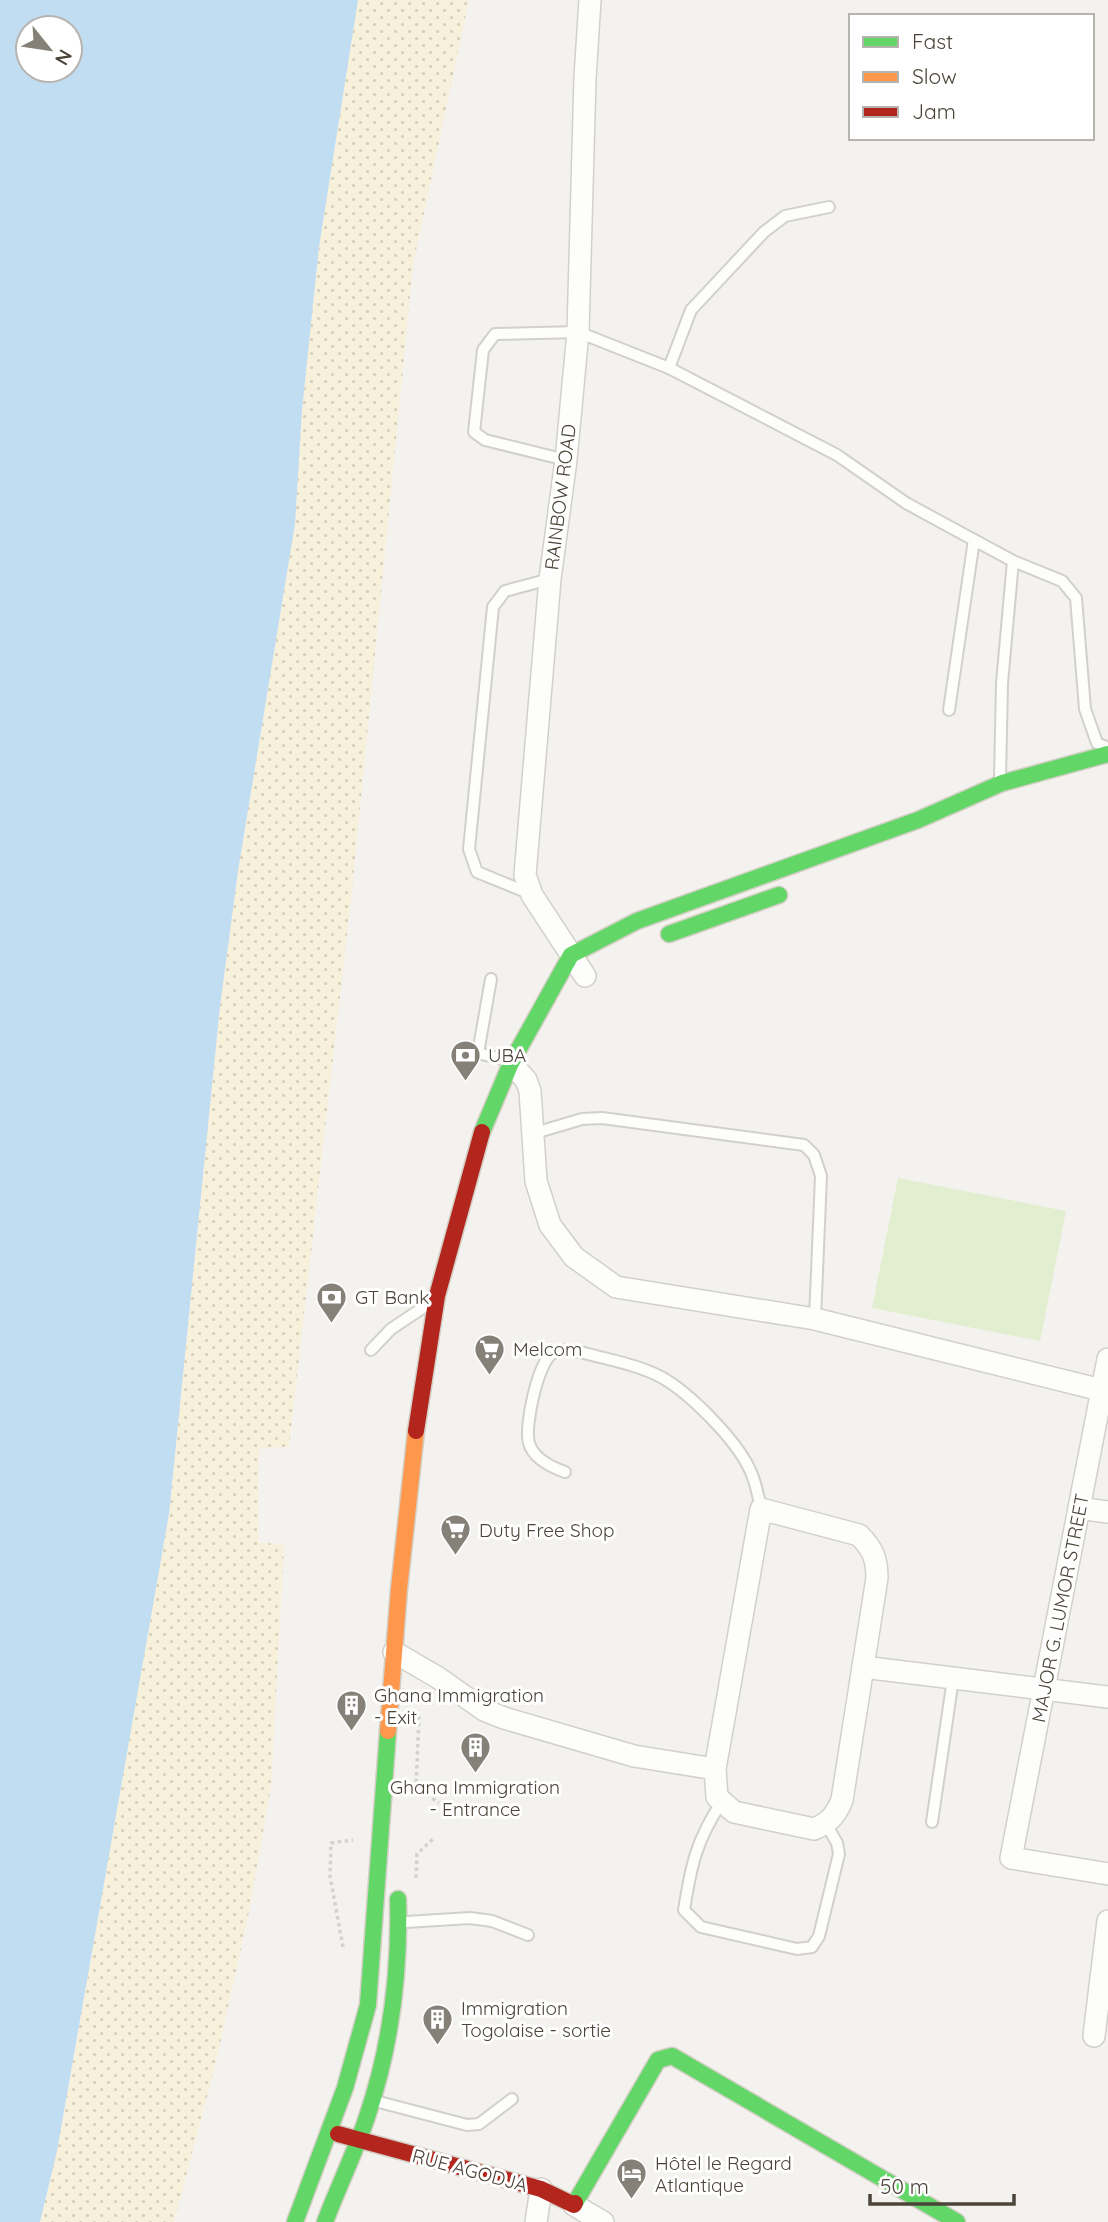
<svg xmlns="http://www.w3.org/2000/svg" width="1108" height="2222" font-family="Quicksand,sans-serif">
<defs>
<pattern id="sand-dots" width="8" height="8" patternUnits="userSpaceOnUse" patternTransform="scale(1.75)"><rect width="8" height="8" fill="#f7f0da"/><path d="M2 2h.1M6 6h.1" fill="none" stroke="#d5cfbc" stroke-width="1.8" stroke-linecap="round"/></pattern>
</defs>
<rect width="100%" height="100%" fill="#f4f2ee"/>
<path fill="#e1eecf" d="M898,1178l168,33 -26,130 -168,-33z"/>
<path fill="url(#sand-dots)" d="M358,0h111l-56,265 -61,625 -63,557 -30,1 -1,94 26,3 -13,242 -23,130 -34,153 -40,152h-134l17,-71 112,-637 51,-508 18,-135 57,-347 7,-114 17,-163z"/>
<path fill="#c0ddf1" fill-rule="evenodd" d="M0,0h358l-39,247 -17,163 -7,114 -57,347 -18,135 -51,508 -112,637 -17,71h-40zM28,28h42v42h-42z"/>
<g fill="none" stroke-linecap="round" stroke-linejoin="round">
<defs>
<g id="lane">
<path d="M669,368l22,-58 73,-78 21,-16 44,-9"/>
<path d="M566,460l-81,-20 -11,-8 9,-82 12,-16 83,-2 91,36 168,87 69,48 68,37 39,21 49,20 14,17 9,111 12,34 9,4"/>
<path d="M949,710l25,-170"/>
<path d="M1000,778l2,-95 11,-122"/>
<path d="M531,894l-54,-22 -8,-23 24,-242 12,-16 45,-12"/>
<path d="M491,979l-13,74 27,7"/>
<path d="M535,1133l47,-14 20,-1 202,27 10,10 7,21 -6,143"/>
<path d="M371,1350l20,-21 36,-24"/>
<path d="M565,1472c-14,-5 -32,-14 -36,-29 -5,-16 9,-82 24,-90 13,-7 33,1 47,4 20,5 42,10 61,20 29,16 74,62 88,91 7,13 9,28 12,41"/>
<path d="M721,1803c-25,38 -30,63 -37,107l17,17 96,22 15,-2 7,-11 20,-82 -2,-11 -11,-19"/>
<path d="M932,1822l21,-143"/>
<path d="M406,1922l64,-4 22,3 36,14"/>
<path d="M379,2102l88,23 12,-1 33,-25"/>
</g>
<g id="street">
<path d="M585,976l-53,-81 -7,-20 25,-296 16,-119 12,-128 7,-254 5,-78"/>
<path d="M511,1063l15,17 4,11 6,90 14,44 24,32 42,30 199,32 286,71"/>
<path d="M1108,1359l-97,499 97,16"/>
<path d="M1079,1508l29,4"/>
<path d="M394,1652l43,25 47,33 20,8 130,38 81,13 46,-260 98,26c14,14 18,24 18,43l-35,222c-6,15 -13,23 -28,29l-80,-17 -17,-15 -2,-28"/>
<path d="M863,1667l245,30"/>
<path d="M1094,2036l14,-115"/>
<path d="M574,2205l29,17"/>
<path d="M536,2222l5,-33"/>
</g>
<g id="fast">
<path d="M669,934l110,-39"/>
<path d="M482,1132l29,-69 60,-108 66,-34 281,-101 84,-37 106,-29"/>
<path d="M575,2203l83,-143 14,-4 285,166"/>
<path d="M295,2222l50,-134 23,-83 20,-274"/>
<path d="M325,2222c13,-35 30,-69 42,-105 24,-71 33,-144 31,-218"/>
</g>
<path id="slow" d="M388,1731l11,-142 17,-158"/>
<g id="jam">
<path d="M416,1431l21,-135 45,-164"/>
<path d="M338,2134l203,55 33,16 1,-2"/>
</g>
</defs>
<use href="#lane" stroke="#d2d0cb" stroke-width="14"/>
<use href="#street" stroke="#d2d0cb" stroke-width="24"/>
<use href="#fast" stroke="#d3cfc5" stroke-width="19"/>
<use href="#slow" stroke="#d3cfc5" stroke-width="19"/>
<use href="#jam" stroke="#d3cfc5" stroke-width="19"/>
<g stroke="#d3d2cc" stroke-width="3.5" stroke-dasharray="3.5 3.5" stroke-linecap="butt">
<path d="M419,1716l-3,71 23,16"/>
<path d="M416,1878l1,-24 18,-17"/>
<path d="M343,1947l-13,-71 1,-33 22,-3"/>
</g>
<use href="#lane" stroke="#fdfdfc" stroke-width="10"/>
<use href="#street" stroke="#fdfdfc" stroke-width="21"/>
<use href="#fast" stroke="#63d668" stroke-width="16"/>
<use href="#slow" stroke="#ff974d" stroke-width="16"/>
<use href="#jam" stroke="#b3261e" stroke-width="16"/>
</g>
<defs>
<symbol id="bank-pin" viewBox="-11 -11 22 30"><path d="M0 17L-7.5 6A9.5 9.5 0 1 1 7.5 6Z" fill="#868178" stroke="#fff"/><path d="M-6-4H6V4H-6ZM0-2.3a2.3 2.3 0 1 0 0 4.6a2.3 2.3 0 1 0 0-4.6Z" fill="#fff"/></symbol>
<symbol id="supermarket-pin" viewBox="-11 -11 22 30"><path d="M0 17L-7.5 6A9.5 9.5 0 1 1 7.5 6Z" fill="#868178" stroke="#fff"/><path d="M-6-5.5h2.5l.6 2H6L4.5 2H-2.5L-4.4-4H-6ZM-1.5 3.2a1.3 1.3 0 1 0 .1 0ZM3 3.2a1.3 1.3 0 1 0 .1 0Z" fill="#fff"/></symbol>
<symbol id="building-pin" viewBox="-11 -11 22 30"><path d="M0 17L-7.5 6A9.5 9.5 0 1 1 7.5 6Z" fill="#868178" stroke="#fff"/><path d="M-4-6H4V6H1V3H-1V6H-4ZM-2.5-4.3h1.7v1.8h-1.7ZM.8-4.3h1.7v1.8H.8ZM-2.5-1h1.7V.8h-1.7ZM.8-1h1.7V.8H.8Z" fill="#fff"/></symbol>
<symbol id="hotel-pin" viewBox="-11 -11 22 30"><path d="M0 17L-7.5 6A9.5 9.5 0 1 1 7.5 6Z" fill="#868178" stroke="#fff"/><path d="M-6-4.5h1.5V1H6V5H4.5V3h-9V5H-6ZM-4 0a1.8 1.8 0 1 1 3.6 0ZM.5 0V-2.5h3Q6-2.5 6 0Z" fill="#fff"/></symbol>
</defs>
<g fill-rule="evenodd">
<use href="#bank-pin" x="448" y="1038" width="35" height="47"/>
<use href="#bank-pin" x="314" y="1280" width="35" height="47"/>
<use href="#supermarket-pin" x="472" y="1332" width="35" height="47"/>
<use href="#supermarket-pin" x="438" y="1512" width="35" height="47"/>
<use href="#building-pin" x="334" y="1688" width="35" height="47"/>
<use href="#building-pin" x="458" y="1730" width="35" height="47"/>
<use href="#building-pin" x="420" y="2002" width="35" height="47"/>
<use href="#hotel-pin" x="614" y="2156" width="35" height="47"/>
</g>
<g text-anchor="middle" stroke-width="6" stroke-linejoin="round" paint-order="stroke">
<g font-size="19" fill="#4b4439" stroke="#fff">
<text transform="translate(560 497) rotate(-83)" y="7">RAINBOW ROAD</text>
<text transform="translate(1060 1608) rotate(-79)" y="7">MAJOR G. LUMOR STREET</text>
<text transform="translate(470 2170) rotate(15)" y="7">RUE AGODJA</text>
</g>
<g font-size="19" fill="#4b4439" stroke="#fff" text-anchor="start">
<text x="488" y="1062">UBA</text>
<text x="355" y="1304">GT Bank</text>
<text x="513" y="1356">Melcom</text>
<text x="479" y="1537">Duty Free Shop</text>
<text x="374" y="1702">Ghana Immigration<tspan x="374" dy="22">- Exit</tspan></text>
<text x="475" y="1794" text-anchor="middle">Ghana Immigration<tspan x="475" dy="22">- Entrance</tspan></text>
<text x="461" y="2015">Immigration<tspan x="461" dy="22">Togolaise - sortie</tspan></text>
<text x="655" y="2170">Hôtel le Regard<tspan x="655" dy="22">Atlantique</tspan></text>
</g>
</g>
<rect x="849" y="14" width="245" height="126" fill="#ffffff" stroke="#b7b4b0" stroke-width="2"/>
<rect x="863" y="37" width="35" height="10" fill="#63d668" stroke="#b7b4b0" stroke-width="2"/>
<text x="912" y="49" font-size="21" fill="#4b4439">Fast</text>
<rect x="863" y="72" width="35" height="10" fill="#ff974d" stroke="#b7b4b0" stroke-width="2"/>
<text x="912" y="84" font-size="21" fill="#4b4439">Slow</text>
<rect x="863" y="107" width="35" height="10" fill="#b3261e" stroke="#b7b4b0" stroke-width="2"/>
<text x="912" y="119" font-size="21" fill="#4b4439">Jam</text>
<g transform="translate(49 49) rotate(120)"><circle r="33" fill="#ffffff" stroke="#b7b4b0" stroke-width="2"/>
<path d="M0-5L12 26L0 18L-12 26Z" fill="#868178"/>
<text y="-10" font-size="19" font-weight="bold" text-anchor="middle" fill="#4b4439">N</text>
</g>
<path d="M870 2194v10h144v-10" fill="none" stroke="#4b4439" stroke-width="3.5"/>
<text x="880" y="2194" font-size="21" fill="#4b4439" stroke="#ffffff" stroke-width="5" paint-order="stroke">50 m</text>
</svg>
